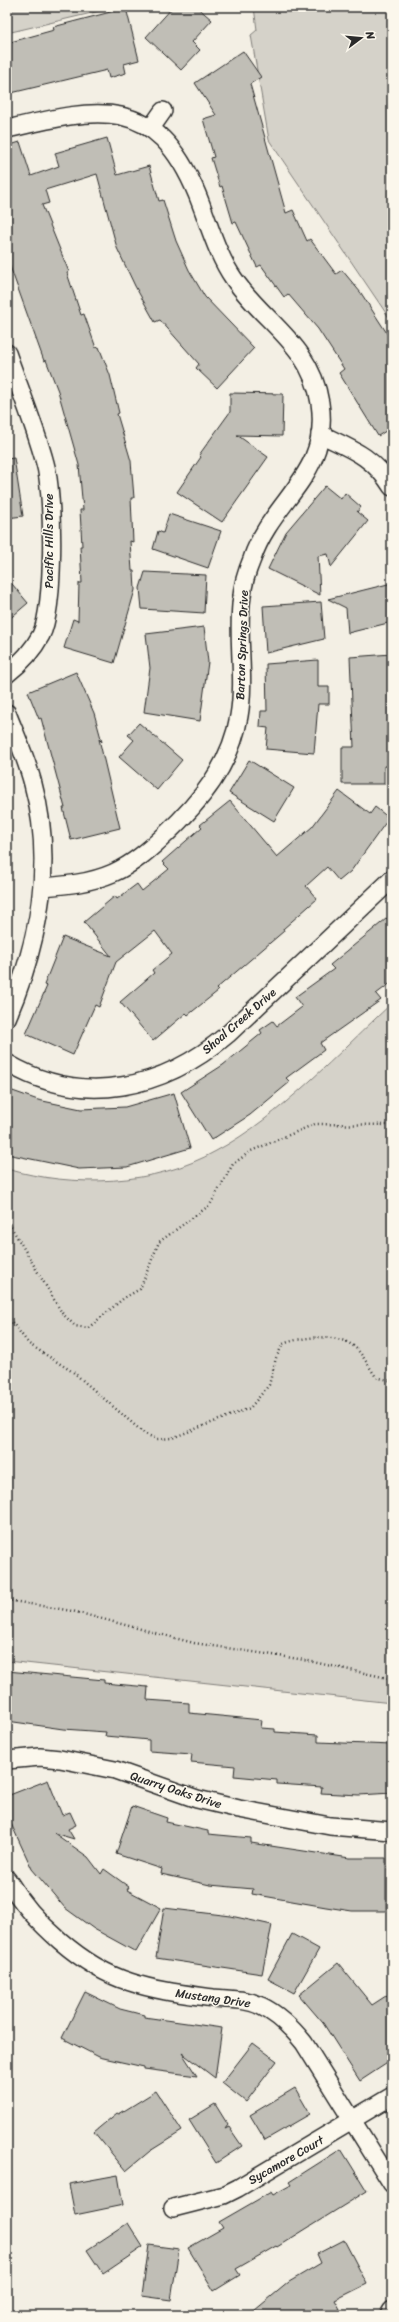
<svg xmlns="http://www.w3.org/2000/svg" width="399" height="2322" font-family="Sriracha,sans-serif">
<rect width="100%" height="100%" fill="#f3efe4"/>
<filter id="ink" filterUnits="userSpaceOnUse"><feTurbulence type="fractalNoise" baseFrequency=".025" numOctaves="2"/><feDisplacementMap in="SourceGraphic" scale="8" xChannelSelector="R" yChannelSelector="G"/><feConvolveMatrix kernelMatrix="1 2 1 2 8 2 1 2 1" color-interpolation-filters="sRGB"/></filter>
<g filter="url(#ink)">
<g fill="#d5d2c9" stroke="#807e7a">
<path d="M7,7h110l-110,26z"/>
<path d="M254,7h138v315l-123,-182 -18,-105 6,-5z"/>
<path d="M392,1003v700l-385,-42v-492c67,19 147,17 209,-18 65,-35 122,-98 176,-148z"/>
</g>
<g fill="#c0beb6" stroke="#2b2b2b">
<path d="M173,7h24l15,13 -20,22 8,8 -19,20 -35,-33z"/>
<path d="M126,8l13,52 -15,4 2,9 -17,5 -2,-8 -100,24v-51l47,-13 -1,-3z"/>
<path d="M243,51l18,26 -11,7 36,129 7,-3 14,31 3,-2 26,35 6,-4 19,23 31,48v86l-14,9 -39,-63 5,-4 -26,-40 -30,-35 -4,3 -23,-32 -4,2 -21,-45 -3,1 -11,-37 -2,1 -9,-29 3,-1 -11,-38 13,-4 -21,-32z"/>
<path d="M107,138l10,37 32,-9 10,35 4,-1 13,41 13,29 16,27 49,51 -37,40 -21,-20 3,-4 -39,-44 -5,2 -20,-36 -18,-38 -20,-74 -52,16 4,13 -7,2 27,67 -2,1 14,42 3,-1 12,34 3,-1 11,28 9,38 -2,1 14,47 3,37h-3l2,44 -3,-1 2,30h2l1,19 -21,73 -50,-15 9,-29 5,2 1,-38h3l-2,-37h2l-2,-36h3l-4,-45 -21,-74 -12,-31 -2,1 -37,-103v-112l13,-4 11,34 28,-10 -4,-13z"/>
<path d="M230,393l53,1 -1,42 -45,-1 31,22 -46,65 -45,-30 24,-35 -2,-2 31,-43z"/>
<path d="M14,458l9,58 -16,2v-59z"/>
<path d="M325,486l16,13 4,-6 16,14 -4,5 11,9 -37,46 -3,-13 -10,2 2,39 -52,-26 18,-37z"/>
<path d="M169,514l52,17 -13,37 -55,-19 5,-18 5,2z"/>
<path d="M145,572l61,3 -2,38 -62,-4 -2,-21z"/>
<path d="M7,578l21,25 -21,18z"/>
<path d="M392,583v39l-44,11 -2,-25 -18,-9z"/>
<path d="M321,602l3,37 -58,14 -3,-47z"/>
<path d="M204,627l4,35 -8,59 -56,-9 6,-44 -4,-34z"/>
<path d="M392,654v112h-8v18h-42v-37h12l-4,-90z"/>
<path d="M318,660v27h11v17h-11l-4,49 -48,-4 2,-21 -8,-1 1,-16h6l-1,-47z"/>
<path d="M76,672l18,41 8,29 -3,-3 21,89 -49,12 -8,-32h2l-24,-90 -2,1 -11,-27z"/>
<path d="M139,723l43,37 -25,30 -38,-33 15,-17 -6,-5z"/>
<path d="M249,760l45,28 -20,33 -45,-28z"/>
<path d="M339,791l31,23 5,-7 14,11 -38,53 -12,10 -12,-14 -21,19 11,13 -34,30 1,2 -68,58 2,2 -30,24 -2,-2 -33,28 -33,-39 34,-29 -2,-3 20,-16 -17,-23 -39,31 -17,45 -4,-2 -22,50 -47,-21 21,-48 -3,-1 19,-48 48,19 -27,-34 31,-26 2,3 20,-15 5,7 27,-22 -7,-7 40,-35 -2,-2 30,-24 47,56 35,-30z"/>
<path d="M392,914v68l-16,12 5,6 -61,43 4,7 -38,28 4,4 -40,33 -39,25 -30,-48 42,-27 39,-32 -2,-3 13,-9 4,5 25,-19 -7,-10 39,-28 -4,-4z"/>
<path d="M7,1089l31,11 43,9 44,-2 49,-14 16,55 -63,19 -48,2 -72,-15z"/>
<path d="M7,1671l97,9v3l44,4 -1,13 42,3v10l73,7 -1,8 14,1v3l43,3v7l74,3v48l-33,2 -38,-2 1,-6 -45,-3v-4l-43,-4 1,-10 -44,-4 1,-8 -43,-3v-11l-44,-4 1,-4 -43,-3 -56,-8z"/>
<path d="M48,1780l14,35 8,-3 6,13 -8,4 6,10 -20,-6 34,24 13,17 3,-5 25,18 -2,3 34,18 -25,44 -42,-23 -29,-21 -33,-39 -25,-54v-19z"/>
<path d="M132,1806l35,12 -1,4 42,9v3l43,4v5l99,15h36v53h-34l-26,-4 -74,-13 1,-5 -43,-4 -49,-11 1,-5 -46,-15z"/>
<path d="M164,1908l67,8 41,9 -10,49 -106,-16z"/>
<path d="M292,1934l27,15 -25,44 -26,-14z"/>
<path d="M338,1963l34,42 20,-13v68l-32,21 -37,-58 -24,-28z"/>
<path d="M85,1992l35,17 24,6v2l78,11 -7,50 -33,-25 15,23 -53,-7v-2l-45,-10 -37,-19z"/>
<path d="M253,2043l24,18 -31,41 -24,-19z"/>
<path d="M295,2088l15,26 -45,26 -15,-25z"/>
<path d="M156,2091l26,40 -32,20 -24,20 -32,-39 23,-19 2,1z"/>
<path d="M215,2104l13,21 -3,4 4,-2 13,19 -26,17 -27,-43z"/>
<path d="M341,2149l26,42 -90,56 -1,-1 -40,23 4,6 -26,16 -26,-43 35,-20 -4,-6 52,-30 2,3 18,-10 -2,-3z"/>
<path d="M118,2175l5,30 -48,10 -6,-31z"/>
<path d="M128,2223l15,24 -40,27 -16,-24z"/>
<path d="M344,2240l23,44 -32,16 5,9 -10,6h-81l40,-33 32,-19 -4,-9z"/>
<path d="M149,2245l30,4 -8,51 -29,-4z"/>
</g>
<g fill="none" stroke-linecap="round" stroke-linejoin="round">
<defs>
<g id="street">
<path d="M151,128l12,-17"/>
<path d="M7,129c90,-21 148,-36 190,65 12,29 19,59 37,85 30,44 77,65 86,124 11,72 -48,96 -68,156 -5,12 -9,24 -10,37 -6,39 4,80 -3,120 -8,49 -39,86 -74,119 -16,15 -32,29 -52,38 -23,10 -46,12 -70,14"/>
<path d="M7,353c13,37 28,73 38,110 9,31 10,144 -4,172 -8,15 -21,29 -34,39"/>
<path d="M320,434c31,15 53,22 72,53"/>
<path d="M7,713c9,23 20,47 26,71 22,80 6,159 -26,234"/>
<path d="M7,1063c76,45 157,26 221,-29l164,-155"/>
<path d="M7,1760l33,-3 20,2 55,11 82,29 42,10 91,17 62,5"/>
<path d="M7,1879c25,42 75,88 123,103 27,9 55,12 83,16 15,1 34,1 48,8 17,8 31,22 43,37l88,141"/>
<path d="M173,2208l51,-13 14,-7 154,-92"/>
<path d="M389,2315l3,-5"/>
</g>
</defs>
<use href="#street" stroke="#2b2b2b" stroke-width="20"/>
<g stroke="#2b2b2b" stroke-width="2.5" stroke-dasharray="1 3" stroke-linecap="butt">
<path d="M7,1220l55,93 13,13 13,2 36,-30 16,-9 19,-47 51,-37 23,-41 18,-13 64,-27 77,1"/>
<path d="M7,1316l22,28 44,28 72,62 12,5 15,-1 78,-30 19,-23 7,-27 7,-14c17,-7 52,-11 69,1 9,6 17,22 24,32l16,4"/>
<path d="M7,1600l65,11 122,32 105,16 93,20"/>
</g>
<use href="#street" stroke="#fbf7ec" stroke-width="17"/>
</g>
</g>
<g text-anchor="middle" stroke-width="3" stroke-linejoin="round" paint-order="stroke">
<g font-size="12" fill="#2b2b2b" stroke="#fbf7ec">
<text transform="translate(49 541) rotate(-90)" y="4">Pacific Hills Drive</text>
<text transform="translate(242 645) rotate(-88)" y="4">Barton Springs Drive</text>
<text transform="translate(239 1021) rotate(-41)" y="4">Shoal Creek Drive</text>
<text transform="translate(176 1790) rotate(18)" y="4">Quarry Oaks Drive</text>
<text transform="translate(213 1998) rotate(8)" y="4">Mustang Drive</text>
<text transform="translate(286 2160) rotate(-30)" y="4">Sycamore Court</text>
</g>
</g>
<rect width="399" height="2322" fill="none" stroke="#fbf7ec" stroke-width="24"/>
<rect x="12" y="12" width="375" height="2298" fill="none" stroke="#2b2b2b" stroke-width="1.5" filter="url(#ink)"/>
<g transform="translate(361 38) rotate(74)" stroke="#fbf7ec" stroke-width="3" paint-order="stroke">
<path d="M0-3L7 15L0 10L-7 15Z" fill="#2b2b2b"/>
<text y="-6" font-size="11" font-weight="bold" text-anchor="middle" fill="#2b2b2b">N</text>
</g>
</svg>
